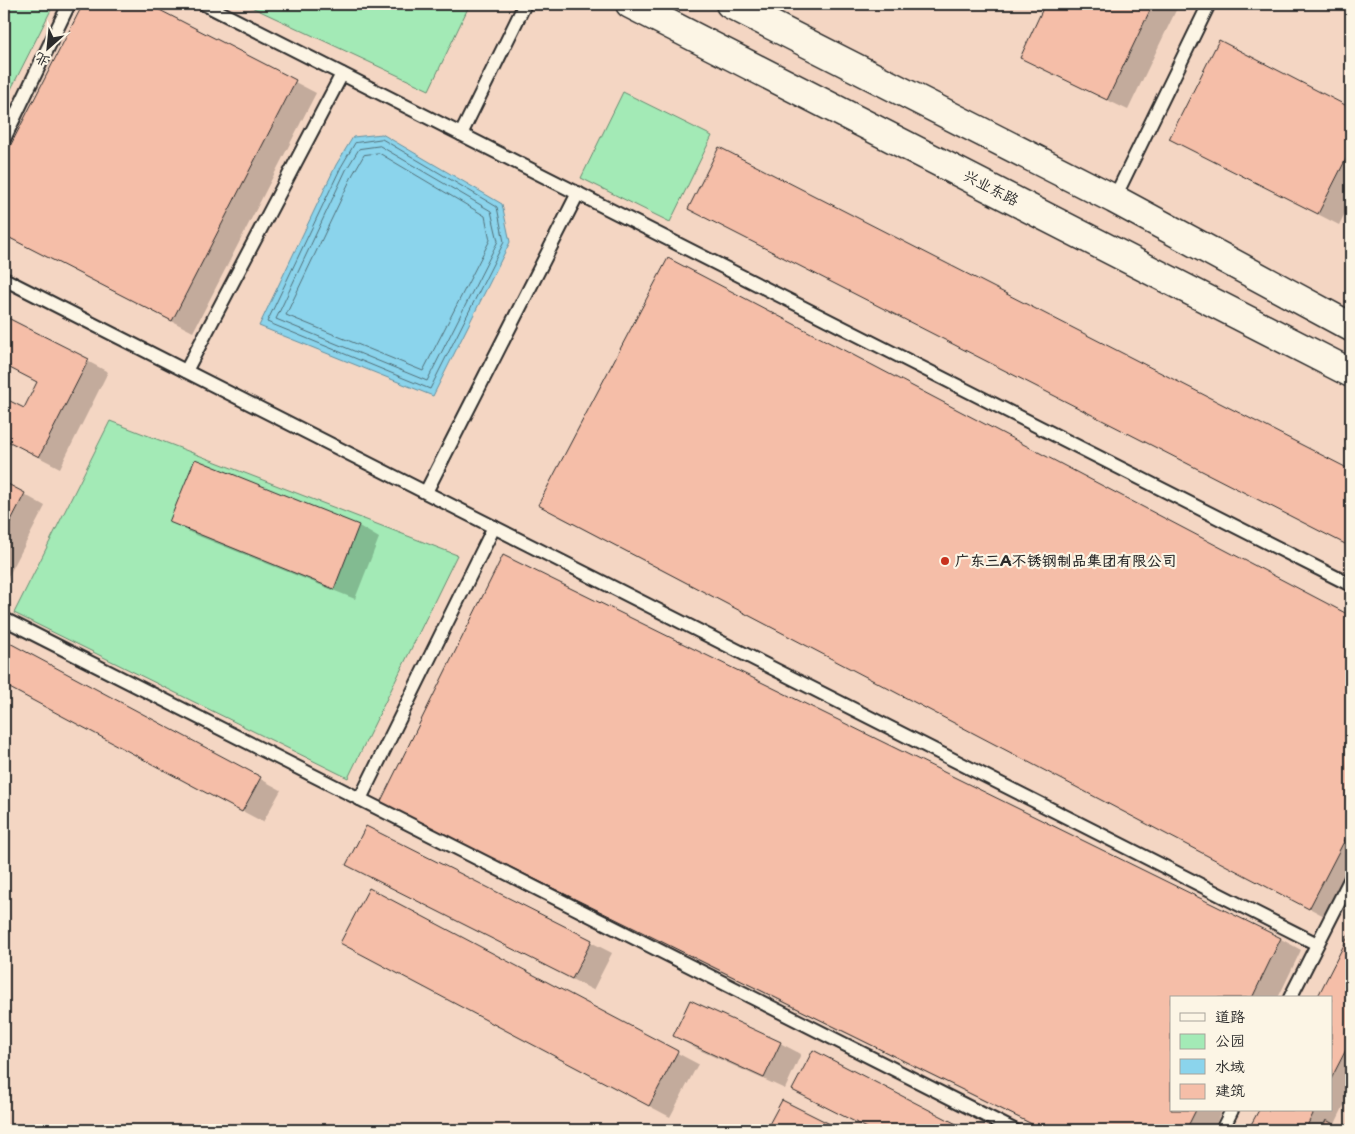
<svg xmlns="http://www.w3.org/2000/svg" width="1355" height="1134" font-family="'Playpen Sans','LXGW WenKai TC',sans-serif">
<rect width="100%" height="100%" fill="#fae4d3"/>
<filter id="ink" filterUnits="userSpaceOnUse"><feTurbulence type="fractalNoise" baseFrequency=".02" numOctaves="2"/><feDisplacementMap in="SourceGraphic" scale="10" xChannelSelector="R" yChannelSelector="G"/><feConvolveMatrix kernelMatrix="1 2 1 2 8 2 1 2 1" color-interpolation-filters="sRGB"/></filter>
<g filter="url(#ink)">
<path fill="#f4d6c3" fill-rule="evenodd" d="M4,4h1347v1126h-1347zM1171,998h160v112h-160z"/>
<g fill="#a3eab6" stroke="#678a70">
<path d="M4,4h50l-50,99z"/>
<path d="M245,4h225l-41,86z"/>
<path d="M623,92l89,44 -42,86 -89,-44z"/>
<path d="M110,421l347,134 -109,223 -334,-165z"/>
</g>
<path fill="#8bd4ec" stroke="#65909f" d="M382,134l120,70 8,38 -77,154 -174,-70 77,-161 17,-28z"/>
<g fill="#0003">
<path d="M85,4h61l170,89 -123,239 -189,-97v-74z"/>
<path d="M1047,4h132l-51,106 -86,-41 -21,-12z"/>
<path d="M1219,42l132,67v92l-12,24 -169,-87z"/>
<path d="M719,149l632,322v76l-662,-338z"/>
<path d="M668,260l683,357v262l-21,40 -770,-402z"/>
<path d="M4,317l104,55 -48,96 -56,-29v-40l20,11 14,-28 -34,-17z"/>
<path d="M196,460l163,66 20,12 -24,61 -164,-66 -20,-12z"/>
<path d="M4,483l41,23 -41,79z"/>
<path d="M503,556l778,383 20,11 -23,48h-107v112h51l-9,20h-170l-641,-315z"/>
<path d="M4,641l277,149 -18,32 -259,-138z"/>
<path d="M367,827l245,126 -19,37 -245,-125z"/>
<path d="M369,889l329,175 -28,53 -308,-163z"/>
<path d="M1351,934v157l-17,35 9,4h-93l10,-20h71v-112h-13z"/>
<path d="M675,1036l105,7 21,11 -16,35 -90,-41z"/>
<path d="M813,1052l153,78h-95l-57,-29z"/>
<path d="M783,1101l56,29h-71z"/>
</g>
<g fill="none" stroke-linecap="round" stroke-linejoin="round">
<g stroke="#516f78" stroke-width="1">
<path d="M382,139l115,68 7,35 -74,147 -163,-67 74,-155 14,-24z"/>
<path d="M380,146l111,65 7,30 -71,140 -151,-62 70,-149 13,-21z"/>
<path d="M379,153l106,63 5,24 -67,131 -137,-56 67,-141 11,-19z"/>
</g>
</g>
<g fill="#f5bea8" stroke="#2b2b2b">
<path d="M83,4h65l148,76 -124,241 -168,-86v-77z"/>
<path d="M1045,4h108l-46,96 -87,-42z"/>
<path d="M1219,40l132,68v41l-33,65 -149,-75z"/>
<path d="M719,147l632,323v77l-663,-338z"/>
<path d="M668,258l683,358v212l-42,81 -771,-404z"/>
<path d="M4,316l85,43 -50,98 -35,-18v-41l20,10 13,-26 -33,-17z"/>
<path d="M195,459l164,66 -25,64 -165,-67z"/>
<path d="M4,482l21,11 -21,41z"/>
<path d="M503,555l778,383 -29,60h-81v112h25l-10,20h-142l-664,-327z"/>
<path d="M4,640l257,137 -19,35 -238,-127z"/>
<path d="M366,826l226,114 -20,39 -226,-114z"/>
<path d="M369,888l309,163 -29,55 -309,-163z"/>
<path d="M1351,931v109l-20,39v-81h-14z"/>
<path d="M690,1000l91,42 -17,36 -91,-42z"/>
<path d="M813,1050l155,80h-97l-79,-40z"/>
<path d="M782,1100l60,30h-76z"/>
<path d="M1259,1110h56l-10,20h-57z"/>
<path d="M1326,1120l19,10h-24z"/>
</g>
<g fill="none" stroke-linecap="round" stroke-linejoin="round">
<defs>
<g id="service">
<path d="M204,4l1147,581"/>
<path d="M461,134l64,-130"/>
<path d="M4,139l65,-135"/>
<path d="M1114,199l95,-195"/>
<path d="M4,279l1313,665"/>
<path d="M186,371l156,-297"/>
<path d="M426,492l152,-299"/>
<path d="M4,619l1010,511"/>
<path d="M360,799l134,-272"/>
<path d="M1290,998l61,-120"/>
<path d="M1222,1130l10,-20"/>
</g>
<g id="tertiary">
<path d="M630,4l721,369"/>
<path d="M730,4l384,195 237,128"/>
</g>
</defs>
<use href="#service" stroke="#2b2b2b" stroke-width="16"/>
<use href="#tertiary" stroke="#2b2b2b" stroke-width="31"/>
<use href="#service" stroke="#fcf5e5" stroke-width="12"/>
<use href="#tertiary" stroke="#fcf5e5" stroke-width="28"/>
</g>
</g>
<circle fill="#c8321e" stroke="#fcf5e5" stroke-width="2" cx="945" cy="561" r="5"/>
<g text-anchor="middle" stroke-width="4.5" stroke-linejoin="round" paint-order="stroke">
<g font-size="15" fill="#2b2b2b" stroke="#fcf5e5">
<text transform="translate(991 188) rotate(27)" y="5">兴业东路</text>
</g>
<g font-size="15" font-weight="bold" fill="#2b2b2b" stroke="#fcf5e5" text-anchor="start">
<text x="955" y="566">广东三A不锈钢制品集团有限公司</text>
</g>
</g>
<rect width="1355" height="1134" fill="none" stroke="#fcf5e5" stroke-width="20"/>
<rect x="10" y="10" width="1335" height="1114" fill="none" stroke="#2b2b2b" stroke-width="2" filter="url(#ink)"/>
<rect x="1170" y="996" width="162" height="115" fill="#fcf5e5" stroke="#a8a49b"/>
<rect x="1180" y="1013" width="25" height="8" fill="#fcf5e5" stroke="#a8a49b"/>
<text x="1215" y="1022" font-size="15" fill="#2b2b2b">道路</text>
<rect x="1180" y="1034" width="25" height="15" fill="#a3eab6" stroke="#a8a49b"/>
<text x="1215" y="1046" font-size="15" fill="#2b2b2b">公园</text>
<rect x="1180" y="1059" width="25" height="15" fill="#8bd4ec" stroke="#a8a49b"/>
<text x="1215" y="1072" font-size="15" fill="#2b2b2b">水域</text>
<rect x="1180" y="1084" width="25" height="15" fill="#f5bea8" stroke="#a8a49b"/>
<text x="1215" y="1096" font-size="15" fill="#2b2b2b">建筑</text>
<g transform="translate(48 48) rotate(207)" stroke="#fcf5e5" stroke-width="4" paint-order="stroke">
<path d="M0-4L9 19L0 12L-9 19Z" fill="#2b2b2b"/>
<text y="-8" font-size="14" font-weight="bold" text-anchor="middle" fill="#2b2b2b">北</text>
</g>
</svg>
